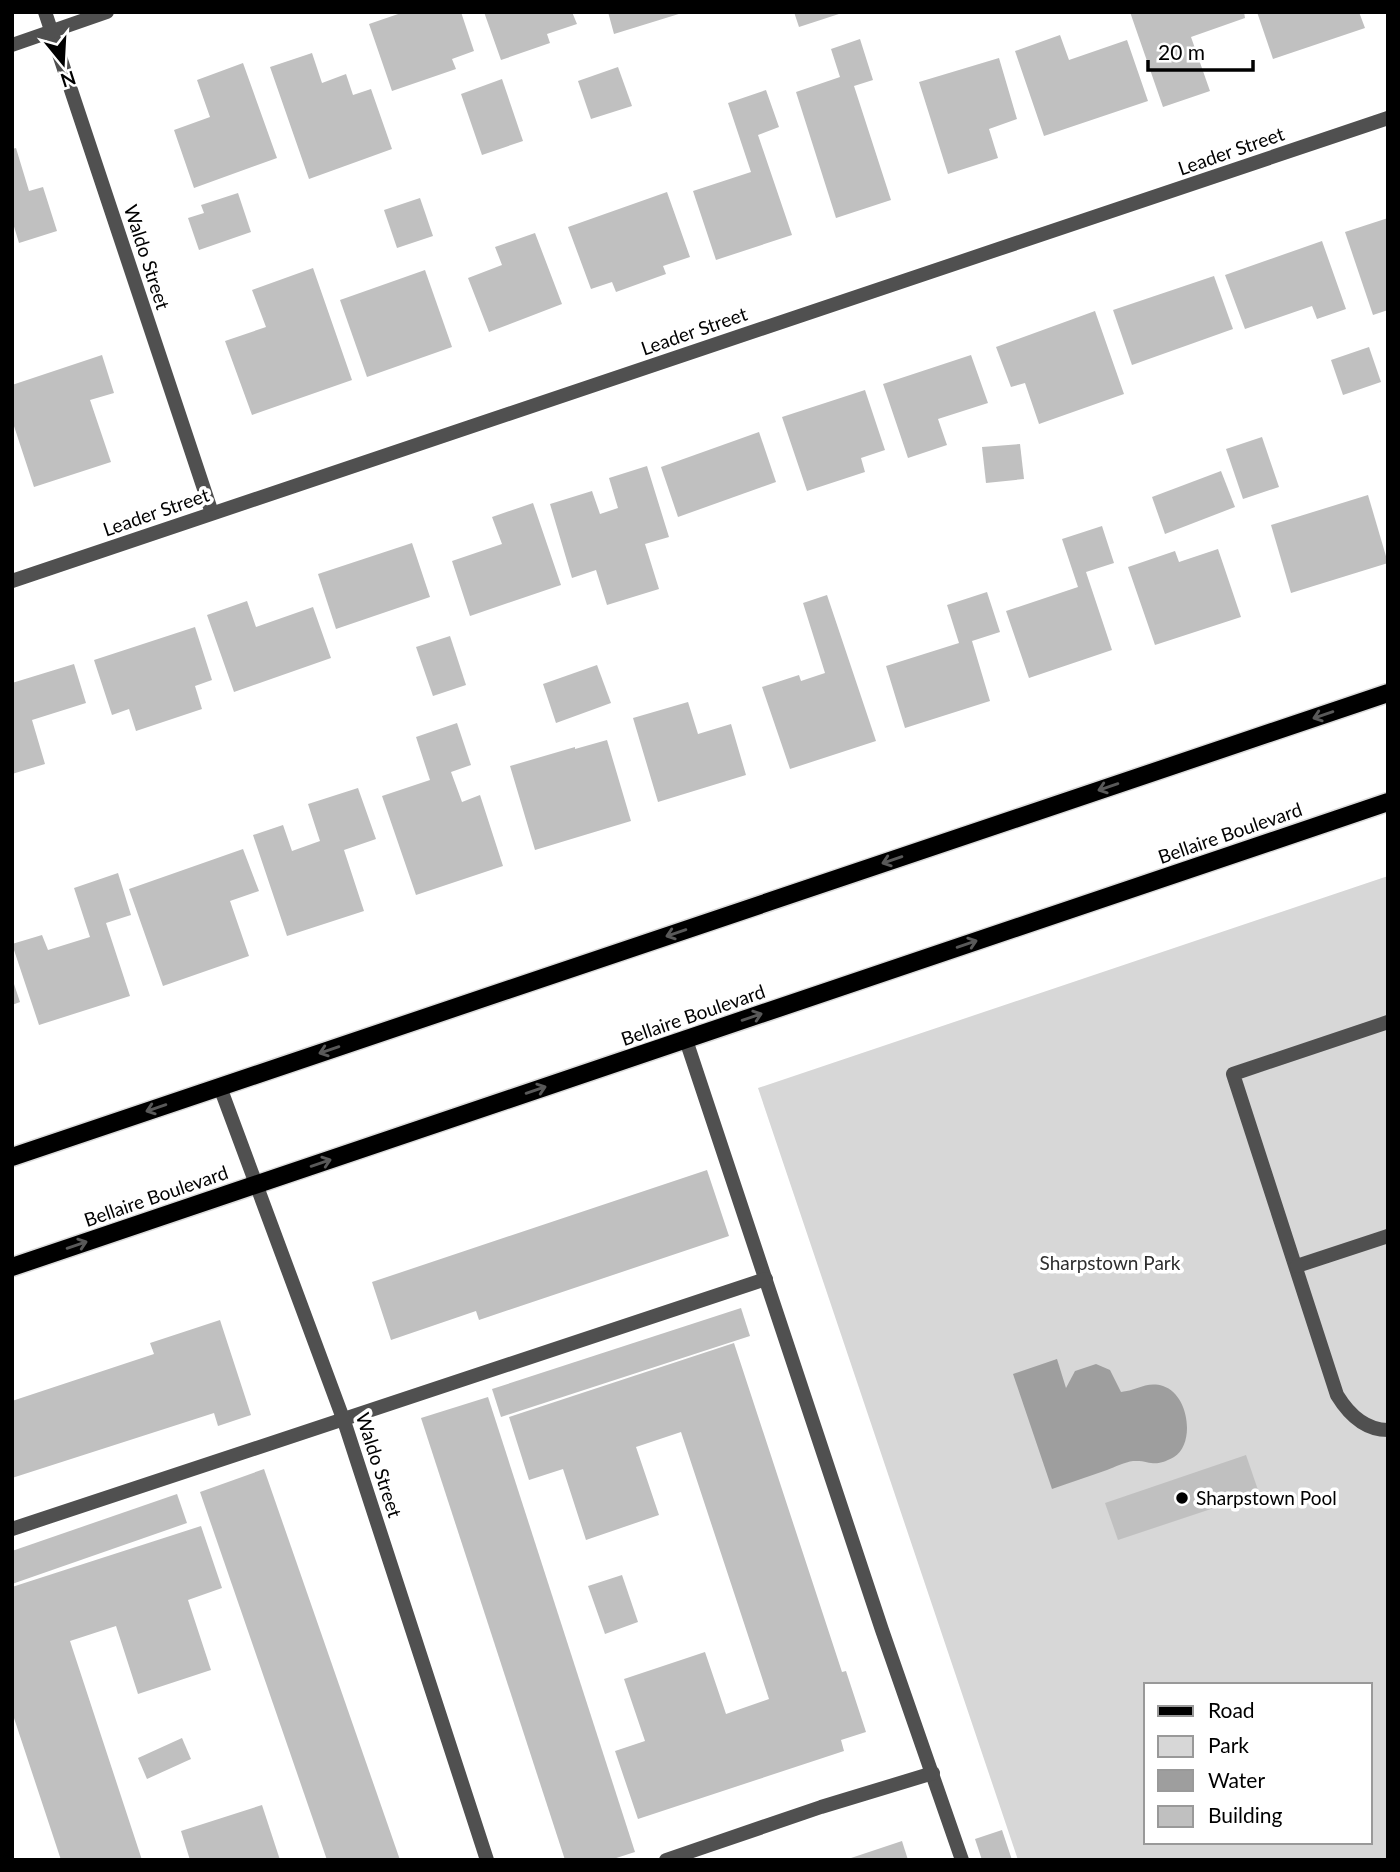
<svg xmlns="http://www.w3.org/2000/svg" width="1400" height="1872" font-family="Lato,sans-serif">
<rect width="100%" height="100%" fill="#fff"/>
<path fill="#d7d7d7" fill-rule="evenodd" d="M1388,876v984h-370l-260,-772zM1146,1685h224v157h-224z"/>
<path fill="#9e9e9e" d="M1057,1359l9,29 9,-17 21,-7 14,6 11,22c15,-1 25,-11 42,-6 27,9 32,59 11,71 -22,12 -22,3 -41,4 -8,1 -18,6 -26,9 -18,6 -37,13 -55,19l-39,-115z"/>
<g fill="#c0c0c0">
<path d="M404,12h57l13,39 -22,8 4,10 -64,22 -23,-67z"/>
<path d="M484,12h88l5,12 -30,10 3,9 -49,17z"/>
<path d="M608,12h74v1l-68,21z"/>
<path d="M794,12h48v1l-43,14z"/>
<path d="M1130,12h114l1,6 -54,19 19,54 -47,16z"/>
<path d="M1257,12h102l6,16 -92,31z"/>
<path d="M1060,35l9,25 58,-20 21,61 -104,35 -29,-85z"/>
<path d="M860,39l13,41 -19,6 37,114 -55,18 -40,-126 44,-15 -9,-28z"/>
<path d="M312,53l10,30 24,-9 7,21 18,-6 21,60 -83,30 -39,-112z"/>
<path d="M999,58l18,61 -28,10 9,29 -50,16 -29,-92z"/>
<path d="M243,63l34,95 -83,30 -20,-58 36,-13 -13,-37z"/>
<path d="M618,67l14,39 -41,13 -13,-38z"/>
<path d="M502,79l21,62 -41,14 -21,-61z"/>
<path d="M766,90l13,37 -21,8 34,100 -76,25 -23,-69 58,-19 -23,-69z"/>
<path d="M16,148l13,43 14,-4 14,44 -38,12 -7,-23v-71z"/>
<path d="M667,192l23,65 -27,9 3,8 -50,18 -4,-10 -21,7 -23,-62z"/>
<path d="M238,193l13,39 -52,18 -11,-32 16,-5 -3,-8z"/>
<path d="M420,198l13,38 -36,12 -13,-38z"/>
<path d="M1388,218v92l-15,5 -28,-83z"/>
<path d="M535,233l27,71 -73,28 -21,-54 34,-13 -7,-18z"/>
<path d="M1322,241l24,68 -29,10 -5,-13 -67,23 -20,-54z"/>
<path d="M313,268l39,112 -100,35 -27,-74 41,-14 -14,-37z"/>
<path d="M425,270l27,77 -85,30 -27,-77z"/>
<path d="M1214,276l19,53 -101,36 -19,-55z"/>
<path d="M1095,311l29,83 -85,30 -14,-41 -14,4 -15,-40z"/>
<path d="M1369,347l12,35 -38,13 -12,-35z"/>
<path d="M102,355l12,38 -24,7 21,62 -77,25 -22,-67v-35z"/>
<path d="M971,355l17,48 -50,16 9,26 -39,13 -25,-74z"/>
<path d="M865,390l20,60 -24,8 4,14 -58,19 -25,-74z"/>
<path d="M759,432l17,50 -98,35 -17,-50z"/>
<path d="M1262,437l17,50 -36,12 -17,-50z"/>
<path d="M1020,444l4,35 -38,4 -4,-36z"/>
<path d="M647,466l22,71 -24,7 14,45 -52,16 -11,-35 -24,8 -22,-74 42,-13 8,23 18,-6 -9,-30z"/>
<path d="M1221,471l14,36 -70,27 -13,-37z"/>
<path d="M1368,495l20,68 -97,30 -20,-68z"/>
<path d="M533,503l28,82 -91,31 -18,-55 50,-17 -10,-27z"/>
<path d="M1102,526l12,37 -28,9 26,78 -83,28 -23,-67 72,-24 -16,-48z"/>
<path d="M412,543l18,54 -94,32 -18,-55z"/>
<path d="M1218,549l23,68 -86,28 -27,-78 47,-16 4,11z"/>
<path d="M987,592l13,40 -28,9 18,60 -85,27 -19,-62 73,-23 -12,-38z"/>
<path d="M827,595l49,146 -86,28 -28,-82 37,-12 2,6 24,-8 -22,-70z"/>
<path d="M247,601l9,26 57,-20 18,51 -97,34 -27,-77z"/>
<path d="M195,627l17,53 -17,6 7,23 -66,22 -7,-22 -17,6 -18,-55z"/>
<path d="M450,636l16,49 -33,11 -17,-49z"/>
<path d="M74,664l12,39 -54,17 13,44 -33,10v-91z"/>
<path d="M597,665l14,38 -55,20 -13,-39z"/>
<path d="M688,702l10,32 33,-10 15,51 -88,27 -25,-84z"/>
<path d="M457,723l14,42 -20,7 11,30 18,-7 23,71 -87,29 -34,-99 48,-16 -14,-43z"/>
<path d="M607,740l24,81 -96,29 -25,-84 65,-19v2z"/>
<path d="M358,788l18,51 -32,11 20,61 -77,25 -34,-101 30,-10 9,26 28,-10 -12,-37z"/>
<path d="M243,849l16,42 -29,10 19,55 -86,30 -34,-97z"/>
<path d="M118,873l13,42 -25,8 24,73 -91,29 -27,-81 30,-9 6,15 42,-13 -16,-49z"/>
<path d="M12,978l8,24 -8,3z"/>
<path d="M707,1170l22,66 -250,84 -3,-9 -85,29 -19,-58z"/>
<path d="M741,1308l9,28 -249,81 -9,-28z"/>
<path d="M220,1320l31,95 -33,11 -4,-13 -202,65v-77l142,-47 -4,-11z"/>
<path d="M734,1343l108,329 4,-1 20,61 -25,8 3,11 -206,68 -23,-68 30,-10 -21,-62 81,-27 21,62 43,-15 -88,-267 -45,15 23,68 -73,25 -23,-71 -34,11 -20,-63z"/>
<path d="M488,1397l147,455 -25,8h-45l-144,-442z"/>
<path d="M1246,1455l13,38 -141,47 -13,-37z"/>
<path d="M264,1469l136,391h-73l-127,-368z"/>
<path d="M177,1494l10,29 -175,61v-33z"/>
<path d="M201,1526l21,62 -34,12 23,70 -73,24 -22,-68 -46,15 72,219h-81l-49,-148v-125z"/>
<path d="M622,1575l16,47 -33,12 -17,-48z"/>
<path d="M182,1738l9,21 -44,20 -9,-21z"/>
<path d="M262,1805l18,55h-90l-9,-29z"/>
<path d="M1002,1830l10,30h-30l-7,-21z"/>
<path d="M902,1841l6,19h-60v-1z"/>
</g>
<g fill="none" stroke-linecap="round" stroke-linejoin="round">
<defs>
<g id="primary">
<path d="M12,1157l1376,-464"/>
<path d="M12,1267l1376,-465"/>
</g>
</defs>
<use href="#primary" stroke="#dbdbdb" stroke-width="21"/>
<g stroke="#505050" stroke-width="14">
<path d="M1388,1022l-155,52 104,321c11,18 28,35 51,35"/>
<path d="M686,1040l196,590 80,230"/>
<path d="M1297,1266l91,-30"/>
<path d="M12,1529l754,-250"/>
<path d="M666,1860l155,-53 112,-34"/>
</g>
<g stroke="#505050" stroke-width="14">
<path d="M45,12l167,501"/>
<path d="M12,45l95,-33"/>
<path d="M12,581l1376,-463"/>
<path d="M220,1087l124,334 143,439"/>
</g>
<use href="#primary" stroke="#000" stroke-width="18"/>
</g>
<defs><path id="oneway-shaft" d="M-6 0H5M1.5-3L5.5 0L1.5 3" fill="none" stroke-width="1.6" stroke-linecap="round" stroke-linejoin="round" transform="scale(1.75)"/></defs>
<g stroke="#595959">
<use href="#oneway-shaft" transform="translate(1323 715) rotate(161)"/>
<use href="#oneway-shaft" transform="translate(1108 787) rotate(161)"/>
<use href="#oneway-shaft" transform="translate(892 860) rotate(161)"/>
<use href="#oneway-shaft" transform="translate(676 933) rotate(161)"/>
<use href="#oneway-shaft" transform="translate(967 944) rotate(-19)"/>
<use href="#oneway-shaft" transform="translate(752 1017) rotate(-19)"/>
<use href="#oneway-shaft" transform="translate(329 1050) rotate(161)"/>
<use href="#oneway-shaft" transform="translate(536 1090) rotate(-19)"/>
<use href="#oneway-shaft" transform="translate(156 1108) rotate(161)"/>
<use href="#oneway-shaft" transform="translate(321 1163) rotate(-19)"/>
<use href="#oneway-shaft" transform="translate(77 1245) rotate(-19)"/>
</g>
<circle fill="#000" stroke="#fff" stroke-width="2.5" cx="1182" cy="1498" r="7"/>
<g text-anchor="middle" stroke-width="7" stroke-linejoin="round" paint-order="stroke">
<g font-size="19" fill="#000" stroke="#fff">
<text transform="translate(1231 151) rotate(-19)" y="7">Leader Street</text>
<text transform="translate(147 257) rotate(72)" y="7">Waldo Street</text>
<text transform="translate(694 331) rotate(-19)" y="7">Leader Street</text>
<text transform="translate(156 512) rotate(-19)" y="7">Leader Street</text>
<text transform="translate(1230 833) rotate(-19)" y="7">Bellaire Boulevard</text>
<text transform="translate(693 1015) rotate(-19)" y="7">Bellaire Boulevard</text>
<text transform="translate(156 1196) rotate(-19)" y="7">Bellaire Boulevard</text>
<text transform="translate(379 1465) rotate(72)" y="7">Waldo Street</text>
</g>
<g font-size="19" fill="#2e2e2e" stroke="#fff">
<text x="1110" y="1270">Sharpstown Park</text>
</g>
<g font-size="19" fill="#000" stroke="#fff" text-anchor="start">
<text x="1196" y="1505">Sharpstown Pool</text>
</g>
</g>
<rect width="1400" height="1872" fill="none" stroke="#000000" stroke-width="28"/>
<rect x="1144" y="1683" width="228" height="161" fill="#ffffff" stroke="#999999" stroke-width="2"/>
<rect x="1158" y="1706" width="35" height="10" fill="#000000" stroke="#999999" stroke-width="2"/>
<text x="1208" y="1718" font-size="21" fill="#000000">Road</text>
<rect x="1158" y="1736" width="35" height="21" fill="#d7d7d7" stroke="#999999" stroke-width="2"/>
<text x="1208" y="1753" font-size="21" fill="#000000">Park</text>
<rect x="1158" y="1770" width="35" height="21" fill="#9e9e9e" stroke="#999999" stroke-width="2"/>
<text x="1208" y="1788" font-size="21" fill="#000000">Water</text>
<rect x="1158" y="1806" width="35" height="21" fill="#c0c0c0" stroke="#999999" stroke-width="2"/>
<text x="1208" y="1823" font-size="21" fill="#000000">Building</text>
<g transform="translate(63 63) rotate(162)" stroke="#ffffff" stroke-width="5" paint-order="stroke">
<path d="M0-5L12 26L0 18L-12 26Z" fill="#000000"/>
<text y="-10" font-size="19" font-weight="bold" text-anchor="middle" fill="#000000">N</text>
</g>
<path d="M1148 60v10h105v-10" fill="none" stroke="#000000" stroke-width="3.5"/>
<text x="1158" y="60" font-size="21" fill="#000000" stroke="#ffffff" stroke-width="5" paint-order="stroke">20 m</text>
</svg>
